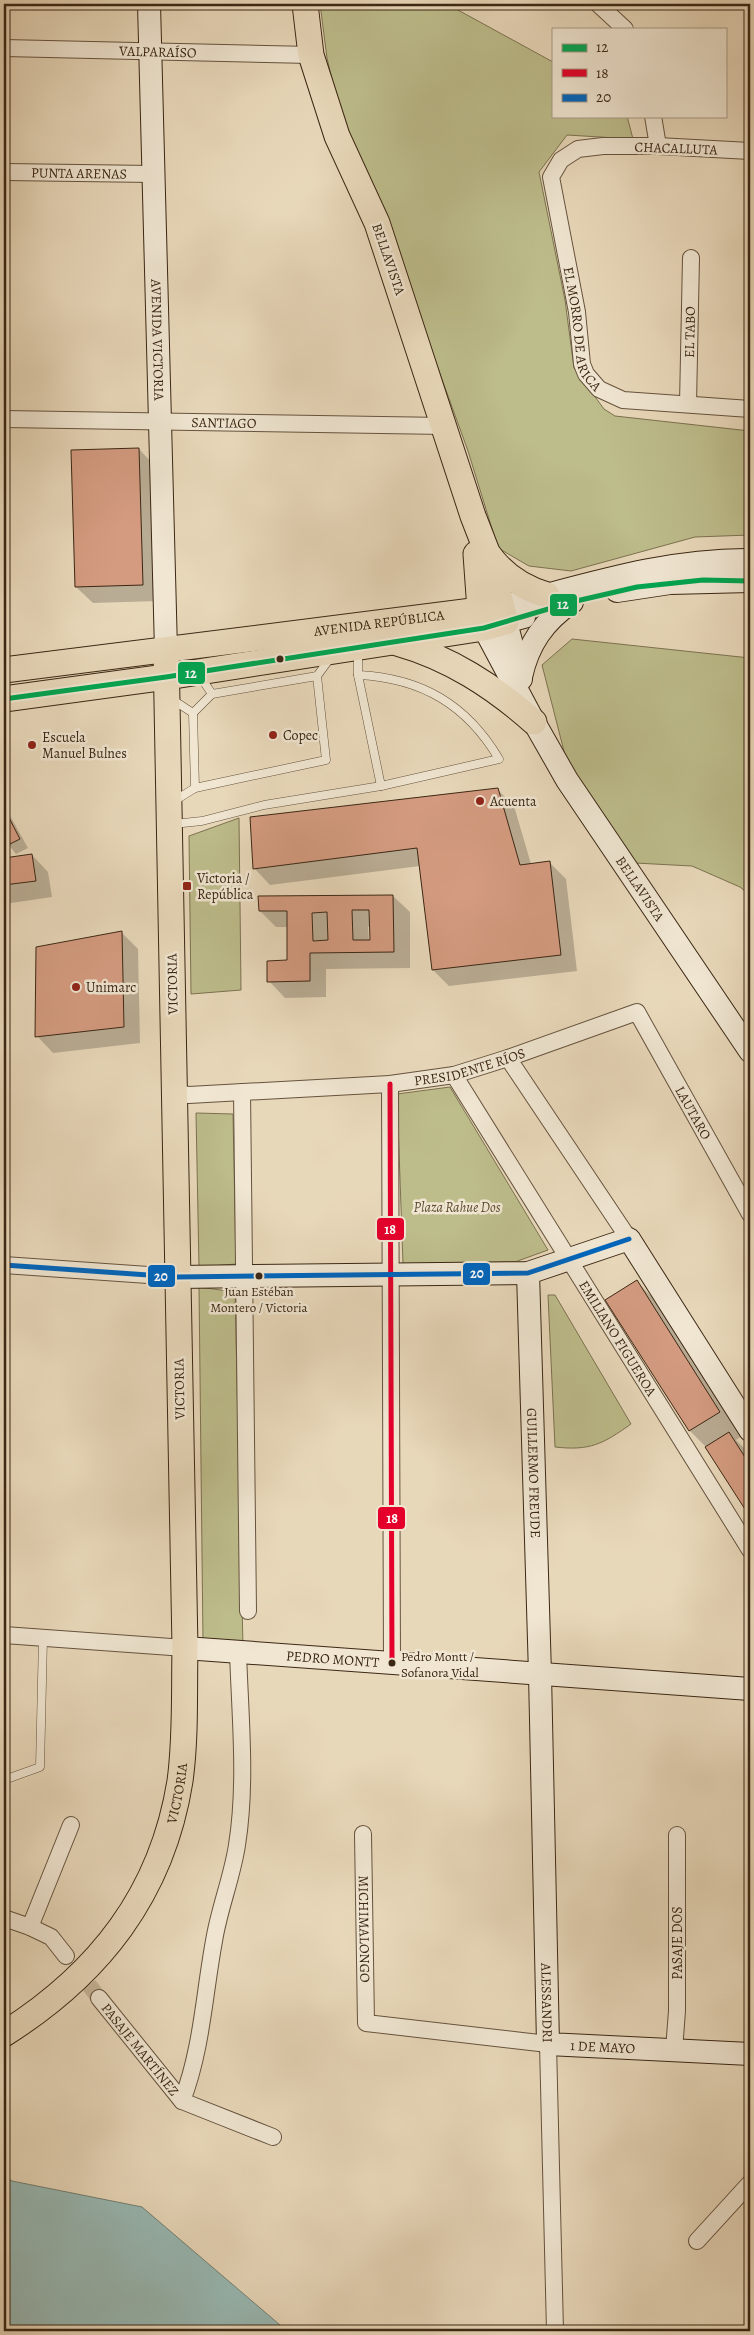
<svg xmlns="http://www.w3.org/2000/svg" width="754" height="2335" font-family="Alegreya,serif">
<rect width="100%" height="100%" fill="#e8d8ba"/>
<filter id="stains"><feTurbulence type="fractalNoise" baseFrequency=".004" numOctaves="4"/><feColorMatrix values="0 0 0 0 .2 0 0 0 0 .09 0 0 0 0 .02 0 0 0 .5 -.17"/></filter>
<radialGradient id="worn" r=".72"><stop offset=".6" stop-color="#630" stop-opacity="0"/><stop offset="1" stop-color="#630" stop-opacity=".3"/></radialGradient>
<g fill="#bdbc8b" stroke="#7c7250">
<path d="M320,4h127l106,58v54h74l6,23 -66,-4 -28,37 26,128 9,68 30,41 11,7 135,15v104l-55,2 -124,34 -42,-5 -31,-18 -30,-97 -82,-226 -41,-90 -18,-77z"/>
<path d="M572,639l178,19v237l-10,-8 -48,-21 -57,-3 -68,-100 -25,-98z"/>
<path d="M239,818l2,172 -50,4 -2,-158z"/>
<path d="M450,1087l98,163 -33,12 -112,2 -6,-170z"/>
<path d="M196,1113l37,1 3,150 -37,3z"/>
<path d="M199,1287l36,5 8,354 -40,-5z"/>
<path d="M548,1295h7l76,129c-28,20 -41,27 -76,23z"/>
</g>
<path fill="#98b9b4" stroke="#737f74" d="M4,2176l8,5 130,26 145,124h-283z"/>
<g fill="#0003" fill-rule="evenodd">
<path d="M139,449l16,17 4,135 -66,2 -17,-16z"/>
<path d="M498,790l16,16 17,58 18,-2 17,17 11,92 -128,15 -16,-16 -13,-104 -150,19 -16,-17z"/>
<path d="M4,805l24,43 -12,6 -12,-15z"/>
<path d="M32,855l16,17 4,25 -48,7v-45z"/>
<path d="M393,896l17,16v56l-84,1v28l-41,1 -16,-17 19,-19v-35h-12l-16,-16zM371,926v15h-2l-1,-14z"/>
<path d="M121,932l17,17 2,94 -87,10 -16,-17z"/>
<path d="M637,1282l23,23 82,131 -6,4 14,14v61l-41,-65 -19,-19z"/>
</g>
<g fill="#d49b80" stroke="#3b2714" fill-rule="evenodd">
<path d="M139,448l4,137 -68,2 -4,-137z"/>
<path d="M498,788l22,77 30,-4 11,94 -129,15 -15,-122 -164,21 -3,-52z"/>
<path d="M4,808l16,31 -14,7 -2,-4z"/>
<path d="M32,854l4,27 -32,4v-27z"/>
<path d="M393,895l1,57 -84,1v28l-43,1v-21l20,-1v-49h-28l-1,-15zM352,910h17l1,30h-17zM327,912l1,28 -15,1 -1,-28z"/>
<path d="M122,931l2,96 -89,10 1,-90z"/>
<path d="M637,1280l83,132 -31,19 -84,-131z"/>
<path d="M729,1432l21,33v52l-45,-70z"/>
</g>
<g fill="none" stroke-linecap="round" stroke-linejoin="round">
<path stroke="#c5b599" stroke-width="16" stroke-dasharray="16 8" stroke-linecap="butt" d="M74,1966l25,32"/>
<defs>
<g id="lane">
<path d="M358,650v25l23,111"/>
<path d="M200,676l12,18 105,-18 14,-19"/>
<path d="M173,700l20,13 2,75 -21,13"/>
<path d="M193,713l19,-19"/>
<path d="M195,788l131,-28 -9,-84"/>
<path d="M173,824l29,-3 62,-16 117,-19 118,-27c-32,-54 -77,-81 -141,-84"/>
<path d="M4,1780l36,-13 3,-129"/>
</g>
<g id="street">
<path d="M598,4l27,25"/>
<path id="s1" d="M4,48l307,7"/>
<path d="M653,116l5,30"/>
<path id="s2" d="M750,151l-92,-5h-55l-25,3 -17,11 -10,17 26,135 5,52 4,10 13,15 24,11 127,9"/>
<path id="s3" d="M4,172l149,2"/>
<path id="s4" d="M688,404l3,-146"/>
<path id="s5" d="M4,419l441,7"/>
<path d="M508,1058l121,181"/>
<path id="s6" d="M454,1075l296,475"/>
<path d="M390,1084l2,579"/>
<path d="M242,1092l6,519"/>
<path id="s7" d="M174,1093l15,2 201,-11 64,-9 54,-17 129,-46 113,202"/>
<path d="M4,1265l173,12"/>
<path d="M4,1635l181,13"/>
<path id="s8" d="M363,1834l3,189 182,21 7,287"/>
<path d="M4,1918l26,9 21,10 15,19"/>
<path d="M30,1927l41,-102"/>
<path id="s9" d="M99,1998l83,103 91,36"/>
<path d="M674,2050l3,-39v-176"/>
<path d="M182,2101c20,-52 22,-106 32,-160 5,-32 18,-63 23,-96 10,-63 3,-129 1,-193"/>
<path d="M697,2241l53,-58"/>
</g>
<g id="secondary">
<path id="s10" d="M149,4l17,646"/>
<path id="s11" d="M750,560c-86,-1 -166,26 -249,47l-21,3 4,18 50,94 33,58 183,271"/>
<path d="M617,591l53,-8 80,-2"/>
<path d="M521,677c7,-33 23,-56 51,-75"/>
<path d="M521,679l-15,-57 18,-5"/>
<path id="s12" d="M528,1273l12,401 8,370 202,10"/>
<path d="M177,1277l351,-4 101,-34 121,191"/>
<path id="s13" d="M185,1648l565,41"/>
</g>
<g id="primary">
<path d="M489,555c15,21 34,33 58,40"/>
<path d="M397,643c53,15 96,43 137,79"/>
<path id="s14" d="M4,670l476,-60 -4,-56"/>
<path d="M4,699l162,-22 318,-49 22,-6 -19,-70 -14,-36 -96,-293 -40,-87 -26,-81 -6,-51"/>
<path id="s15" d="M4,2034c95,-60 158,-140 176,-253 6,-43 4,-89 5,-133l-19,-998"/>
</g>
</defs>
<use href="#lane" stroke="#66533e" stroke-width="9"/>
<use href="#street" stroke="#66533e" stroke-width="18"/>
<use href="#secondary" stroke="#3b2714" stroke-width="24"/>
<use href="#primary" stroke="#3b2714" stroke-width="27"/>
<use href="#lane" stroke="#f0e6d2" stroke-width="8"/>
<use href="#street" stroke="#f0e6d2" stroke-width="16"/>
<use href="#secondary" stroke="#f0e6d2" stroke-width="22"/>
<use href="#primary" stroke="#e8d8ba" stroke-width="25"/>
<defs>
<path id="bus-1" d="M4,699l162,-22 318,-49 88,-26 65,-15 66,-7 47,1"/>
<path id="bus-2" d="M390,1084l2,579"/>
<path id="bus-3" d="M4,1265l173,12 351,-4 101,-34"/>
</defs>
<use href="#bus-1" stroke="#f0e6d2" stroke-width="9"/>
<use href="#bus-2" stroke="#f0e6d2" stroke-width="9"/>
<use href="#bus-3" stroke="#f0e6d2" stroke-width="9"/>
<use href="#bus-1" stroke="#00a651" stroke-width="5"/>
<use href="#bus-2" stroke="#e4002b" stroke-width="5"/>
<use href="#bus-3" stroke="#0065bd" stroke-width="5"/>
</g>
<g fill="#3b2714" stroke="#f0e6d2" stroke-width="2">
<circle cx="280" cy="659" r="4.5"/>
<circle cx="259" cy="1276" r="4.5"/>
<circle cx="392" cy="1663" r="4.5"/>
</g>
<g fill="#8f2418" stroke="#f0e6d2" stroke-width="2">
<circle cx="273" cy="735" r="5"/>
<circle cx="32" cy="745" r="5"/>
<circle cx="480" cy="801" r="5"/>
<rect x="182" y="881" width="10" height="10" rx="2.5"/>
<circle cx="76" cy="987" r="5"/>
</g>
<g text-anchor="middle" stroke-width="5" stroke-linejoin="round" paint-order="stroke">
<g font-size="13" fill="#3b2714" stroke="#f0e6d2">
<text x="259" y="1296">Juan Estéban<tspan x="259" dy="16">Montero / Victoria</tspan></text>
<text x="401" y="1661" text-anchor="start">Pedro Montt /<tspan x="401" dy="16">Sofanora Vidal</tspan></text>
</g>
<g font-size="14" fill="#3b2714" stroke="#f0e6d2">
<text dy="5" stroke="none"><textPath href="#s1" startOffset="154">VALPARAÍSO</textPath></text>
<text transform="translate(676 148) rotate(2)" y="5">CHACALLUTA</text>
<text dy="5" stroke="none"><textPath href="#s3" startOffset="75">PUNTA ARENAS</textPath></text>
<text transform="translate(389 259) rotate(71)" y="5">BELLAVISTA</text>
<text dy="5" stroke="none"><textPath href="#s2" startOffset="368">EL MORRO DE ARICA</textPath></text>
<text dy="5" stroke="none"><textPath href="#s4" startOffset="72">EL TABO</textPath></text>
<text dy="5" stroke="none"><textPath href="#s10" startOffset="336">AVENIDA VICTORIA</textPath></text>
<text dy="5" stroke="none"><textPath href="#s5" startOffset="220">SANTIAGO</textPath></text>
<text dy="5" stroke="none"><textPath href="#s14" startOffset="378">AVENIDA REPÚBLICA</textPath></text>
<text dy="5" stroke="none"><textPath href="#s11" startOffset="598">BELLAVISTA</textPath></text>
<text transform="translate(172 984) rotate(-91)" y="5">VICTORIA</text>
<text dy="5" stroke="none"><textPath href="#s7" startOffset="298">PRESIDENTE RÍOS</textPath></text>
<text dy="5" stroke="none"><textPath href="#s7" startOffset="590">LAUTARO</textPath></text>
<text dy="5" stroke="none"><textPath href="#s6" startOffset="310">EMILIANO FIGUEROA</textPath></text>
<text transform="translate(179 1389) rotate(-91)" y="5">VICTORIA</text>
<text dy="5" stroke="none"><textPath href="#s12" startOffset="200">GUILLERMO FREUDE</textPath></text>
<text dy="5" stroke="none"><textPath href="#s13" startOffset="148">PEDRO MONTT</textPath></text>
<text dy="5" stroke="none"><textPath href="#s15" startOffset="306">VICTORIA</textPath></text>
<text dy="5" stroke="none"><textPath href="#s8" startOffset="95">MICHIMALONGO</textPath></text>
<text transform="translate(677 1943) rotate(-90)" y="5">PASAJE DOS</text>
<text dy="5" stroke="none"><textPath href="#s12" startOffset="730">ALESSANDRI</textPath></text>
<text dy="5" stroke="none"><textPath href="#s12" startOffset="826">1 DE MAYO</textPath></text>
<text dy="5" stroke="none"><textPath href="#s9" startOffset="66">PASAJE MARTÍNEZ</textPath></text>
</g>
<g font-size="14" fill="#3b2714" stroke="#f0e6d2" text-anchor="start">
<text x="283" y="740">Copec</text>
<text x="42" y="742">Escuela<tspan x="42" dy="16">Manuel Bulnes</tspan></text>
<text x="490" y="806">Acuenta</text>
<text x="197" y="883">Victoria /<tspan x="197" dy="16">República</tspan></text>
<text x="86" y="992">Unimarc</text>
</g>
<g font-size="14" font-style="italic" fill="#5c4c32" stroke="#f0e6d2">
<text x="457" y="1212">Plaza Rahue Dos</text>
</g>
</g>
<g stroke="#f0e6d2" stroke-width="2">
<rect x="549" y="593" width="29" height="24" rx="5" fill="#00a651"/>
<rect x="177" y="661" width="29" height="24" rx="5" fill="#00a651"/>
<rect x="376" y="1217" width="29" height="24" rx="5" fill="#e4002b"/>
<rect x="462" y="1262" width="29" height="24" rx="5" fill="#0065bd"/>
<rect x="147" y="1264" width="29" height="24" rx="5" fill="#0065bd"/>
<rect x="377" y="1506" width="29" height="24" rx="5" fill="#e4002b"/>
</g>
<g font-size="14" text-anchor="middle" font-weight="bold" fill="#fff">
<text x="563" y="609">12</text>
<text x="191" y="678">12</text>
<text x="390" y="1234">18</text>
<text x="477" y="1278">20</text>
<text x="161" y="1281">20</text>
<text x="392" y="1523">18</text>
</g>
<rect width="754" height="2335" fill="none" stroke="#e8d8ba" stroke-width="20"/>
<rect x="5" y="5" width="744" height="2325" fill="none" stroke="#3b2714" stroke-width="2.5"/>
<rect x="10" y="10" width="734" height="2315" fill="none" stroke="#3b2714"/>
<rect x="552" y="28" width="175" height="90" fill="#f0e6d2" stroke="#a89a86"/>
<rect x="562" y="44" width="25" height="8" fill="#00a651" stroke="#a89a86"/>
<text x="596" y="52" font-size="15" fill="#3b2714">12</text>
<rect x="562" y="69" width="25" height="8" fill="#e4002b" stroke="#a89a86"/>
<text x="596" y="78" font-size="15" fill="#3b2714">18</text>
<rect x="562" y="94" width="25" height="8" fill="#0065bd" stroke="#a89a86"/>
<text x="596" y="102" font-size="15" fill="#3b2714">20</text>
<rect width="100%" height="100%" filter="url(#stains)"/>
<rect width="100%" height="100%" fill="url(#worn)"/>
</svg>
